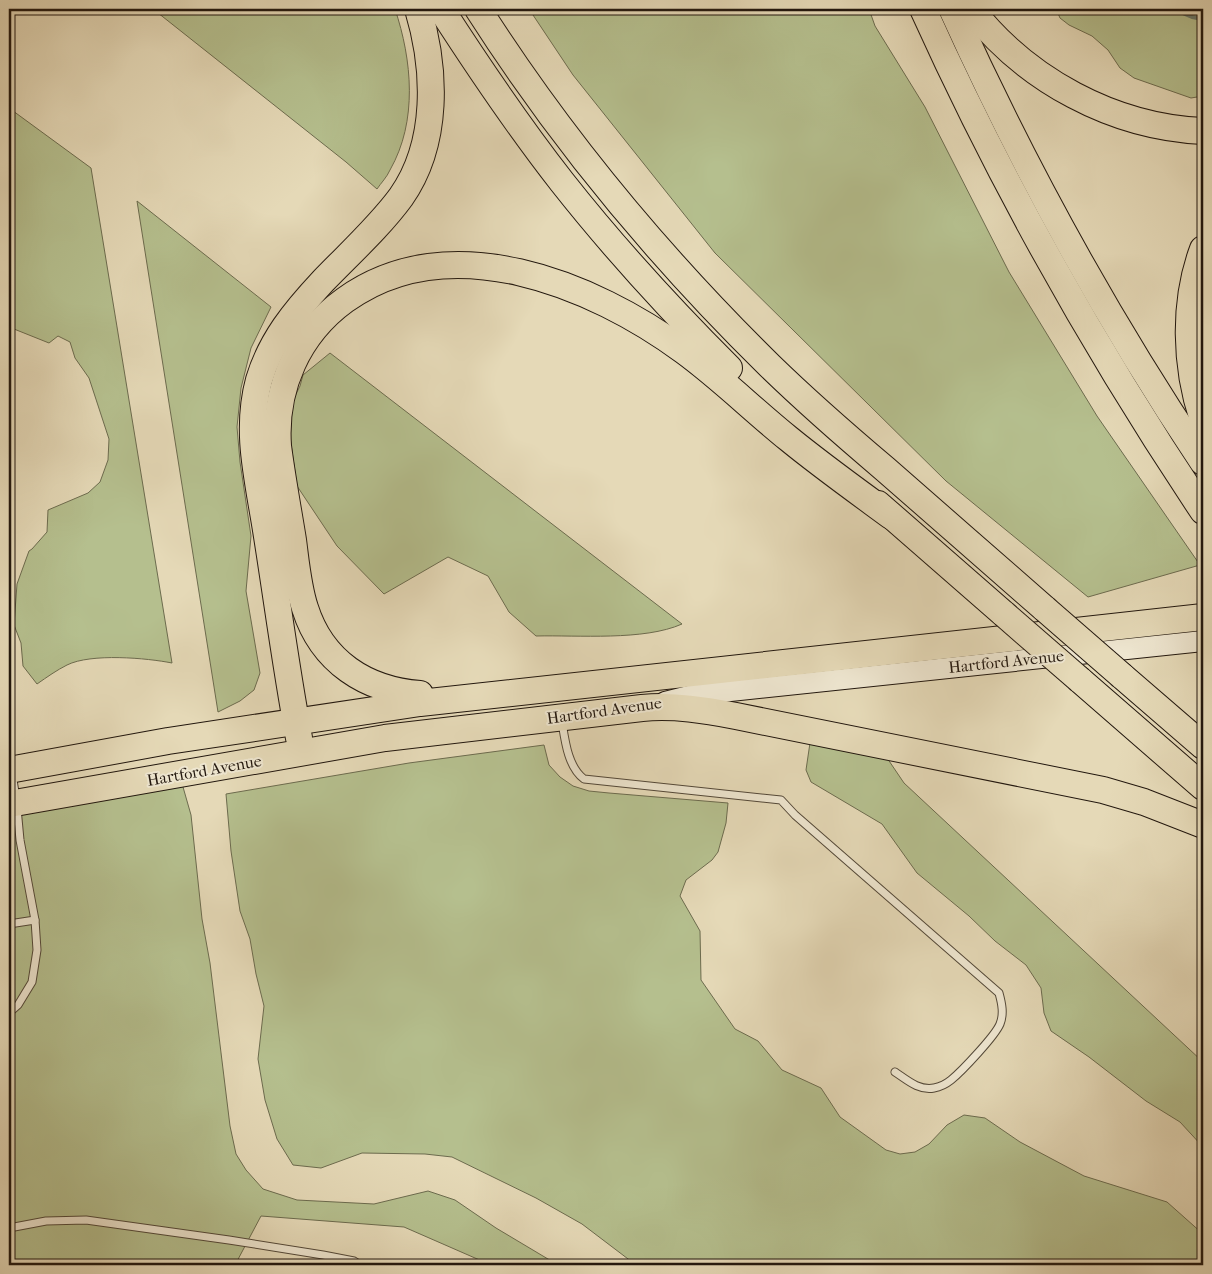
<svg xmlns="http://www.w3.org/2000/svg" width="1212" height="1274" font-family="'IM FELL French Canon',serif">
<rect width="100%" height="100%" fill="#e5d9b7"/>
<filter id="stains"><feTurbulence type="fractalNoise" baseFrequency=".004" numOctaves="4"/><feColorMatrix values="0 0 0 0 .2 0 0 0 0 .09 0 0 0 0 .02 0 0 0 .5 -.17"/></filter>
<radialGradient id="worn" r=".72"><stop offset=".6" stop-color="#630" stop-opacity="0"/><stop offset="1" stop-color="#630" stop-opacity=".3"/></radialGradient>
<g fill="#b5bf8e" stroke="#6c6b4e">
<path d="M153,9h242c17,51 23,112 -5,161 -3,7 -9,13 -13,19l-31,-27z"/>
<path d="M529,9h340l6,17 50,81 84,165 88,144 103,149 -112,32 -142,-116 -231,-228 -142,-178z"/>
<path d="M1048,9h155v87l-12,2 -57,-20 -14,-10 -12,-18 -16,-14 -23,-11 -9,-7 -3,-7z"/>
<path d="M9,108l82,60 81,495c-25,-5 -81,-10 -105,2 -10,5 -20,12 -30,19l-14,-18 -2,-23 -7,-18 3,-41 12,-33 3,-2 15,-17 1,-22 40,-17 12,-11 8,-22 1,-21 -20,-61 -14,-20 -5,-16 -12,-6 -9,7 -40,-16z"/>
<path d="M137,201l134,106 -20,41 -10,40 -4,39 3,35 11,74 -5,55 14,82 -6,17 -14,11 -22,11z"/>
<path d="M330,353l352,271c-38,17 -104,11 -146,12l-27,-24 -21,-36 -40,-19 -64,37 -47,-48 -40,-60 -7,-49 2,-35 8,-16 3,-11z"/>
<path d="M811,736l70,13 23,34 299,279v85l-23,-25 -34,-21 -57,-44 -38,-26 -7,-18 -3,-25 -15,-23 -31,-24 -26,-25 -52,-43 -35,-49 -71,-42 -5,-12z"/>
<path d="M544,745l5,20 11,12 13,9 16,5 20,2 119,10 -2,20 -8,29 -6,8 -26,20 -6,16 20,35 1,49 34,49 23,12 24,29 39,18 19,29 46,33 14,4 15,-2 14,-8 18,-19 17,-10 21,3 35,24 64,34 83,26 36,32v31h-567l-54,-41 -46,-26 -84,-41 -27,-3 -63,-1 -41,15 -28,-3 -16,-26 -12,-39 -7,-41 6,-53 -8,-32 -6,-35 -10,-28 -9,-60 -5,-57 183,-31z"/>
<path d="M181,780l10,35 11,104 8,44 20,163 6,28 10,16 17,19 34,11 77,4 54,-13 27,9 41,28 62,37h-67l-87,-38 -143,-11 -26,49h-226v-459z"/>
</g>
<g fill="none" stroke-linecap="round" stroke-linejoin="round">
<path stroke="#68796d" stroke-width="4" d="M1173,9l19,8 11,2"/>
<defs>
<g id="lane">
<path d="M562,722c3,19 6,45 22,57l197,21 14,15 204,178c3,11 5,21 1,31 -5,12 -38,47 -49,56 -5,4 -11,7 -17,8 -15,3 -27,-8 -39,-16"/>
<path d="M12,774l4,24"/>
<path d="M9,924l26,-4"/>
<path d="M9,1013l9,-8 14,-23 5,-32 -2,-30 -15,-80 -3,-32"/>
<path d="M9,1228l37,-7 40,-1 143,20 94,15 31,6 6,4"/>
</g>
<path id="secondary" d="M665,702l28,-7 510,-54"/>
<g id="highway">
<path d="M441,9c38,59 78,118 121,173 52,66 108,127 167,186"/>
<path d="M478,9c83,130 182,249 292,357 37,36 76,70 115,103 53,47 107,93 160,140"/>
<path d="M923,9c79,175 173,342 280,502"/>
<path d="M952,9c71,157 155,310 251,453"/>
<path d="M971,9c55,71 142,118 232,122"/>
<path d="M1203,249c-20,53 -18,117 0,171"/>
<path d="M878,504l126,110"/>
<path d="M1122,676l81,70"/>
<path d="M1080,680l123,107"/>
<path d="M420,694c-54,-4 -98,-32 -115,-86 -7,-21 -9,-45 -12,-68 -5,-31 -11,-63 -15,-94 -4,-58 20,-112 67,-146 104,-75 248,-16 339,51 37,27 69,59 105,88 33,27 68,52 102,77"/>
<path d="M299,738c-13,-69 -22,-139 -33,-208 -8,-51 -21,-99 -7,-150 12,-40 36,-69 64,-99 26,-27 56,-54 78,-84 38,-54 35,-128 17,-188"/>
<path d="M9,770l159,-29 252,-38 783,-86"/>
<path d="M9,804l376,-66 257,-30c32,-3 63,2 94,8l367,74 41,12 59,23"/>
</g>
</defs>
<use href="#lane" stroke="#534838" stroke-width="9"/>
<use href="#secondary" stroke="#22170e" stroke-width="22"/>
<use href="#highway" stroke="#22170e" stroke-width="28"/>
<use href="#lane" stroke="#eee6d0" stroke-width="7"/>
<use href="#secondary" stroke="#eee6d0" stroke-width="20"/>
<use href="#highway" stroke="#e5d9b7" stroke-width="26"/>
<defs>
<g id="highway-bridge">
<path d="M1045,609l77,67"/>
<path d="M1004,614l76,66"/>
</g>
</defs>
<use href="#highway-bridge" stroke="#22170e" stroke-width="28" stroke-linecap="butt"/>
<use href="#highway-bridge" stroke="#e5d9b7" stroke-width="26"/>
</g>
<g text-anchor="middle" stroke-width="4" stroke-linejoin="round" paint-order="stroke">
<g font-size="16" fill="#22170e" stroke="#eee6d0">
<text transform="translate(1006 661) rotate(-6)" y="6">Hartford Avenue</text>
<text transform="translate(604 710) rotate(-8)" y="6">Hartford Avenue</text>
<text transform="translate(204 770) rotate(-10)" y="6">Hartford Avenue</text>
</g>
</g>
<rect width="1212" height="1274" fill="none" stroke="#e5d9b7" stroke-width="30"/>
<rect x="10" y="10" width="1192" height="1254" fill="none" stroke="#22170e" stroke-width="2.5"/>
<rect x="15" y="15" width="1182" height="1244" fill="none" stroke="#22170e"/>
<rect width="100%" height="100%" filter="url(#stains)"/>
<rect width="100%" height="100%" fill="url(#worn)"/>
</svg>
